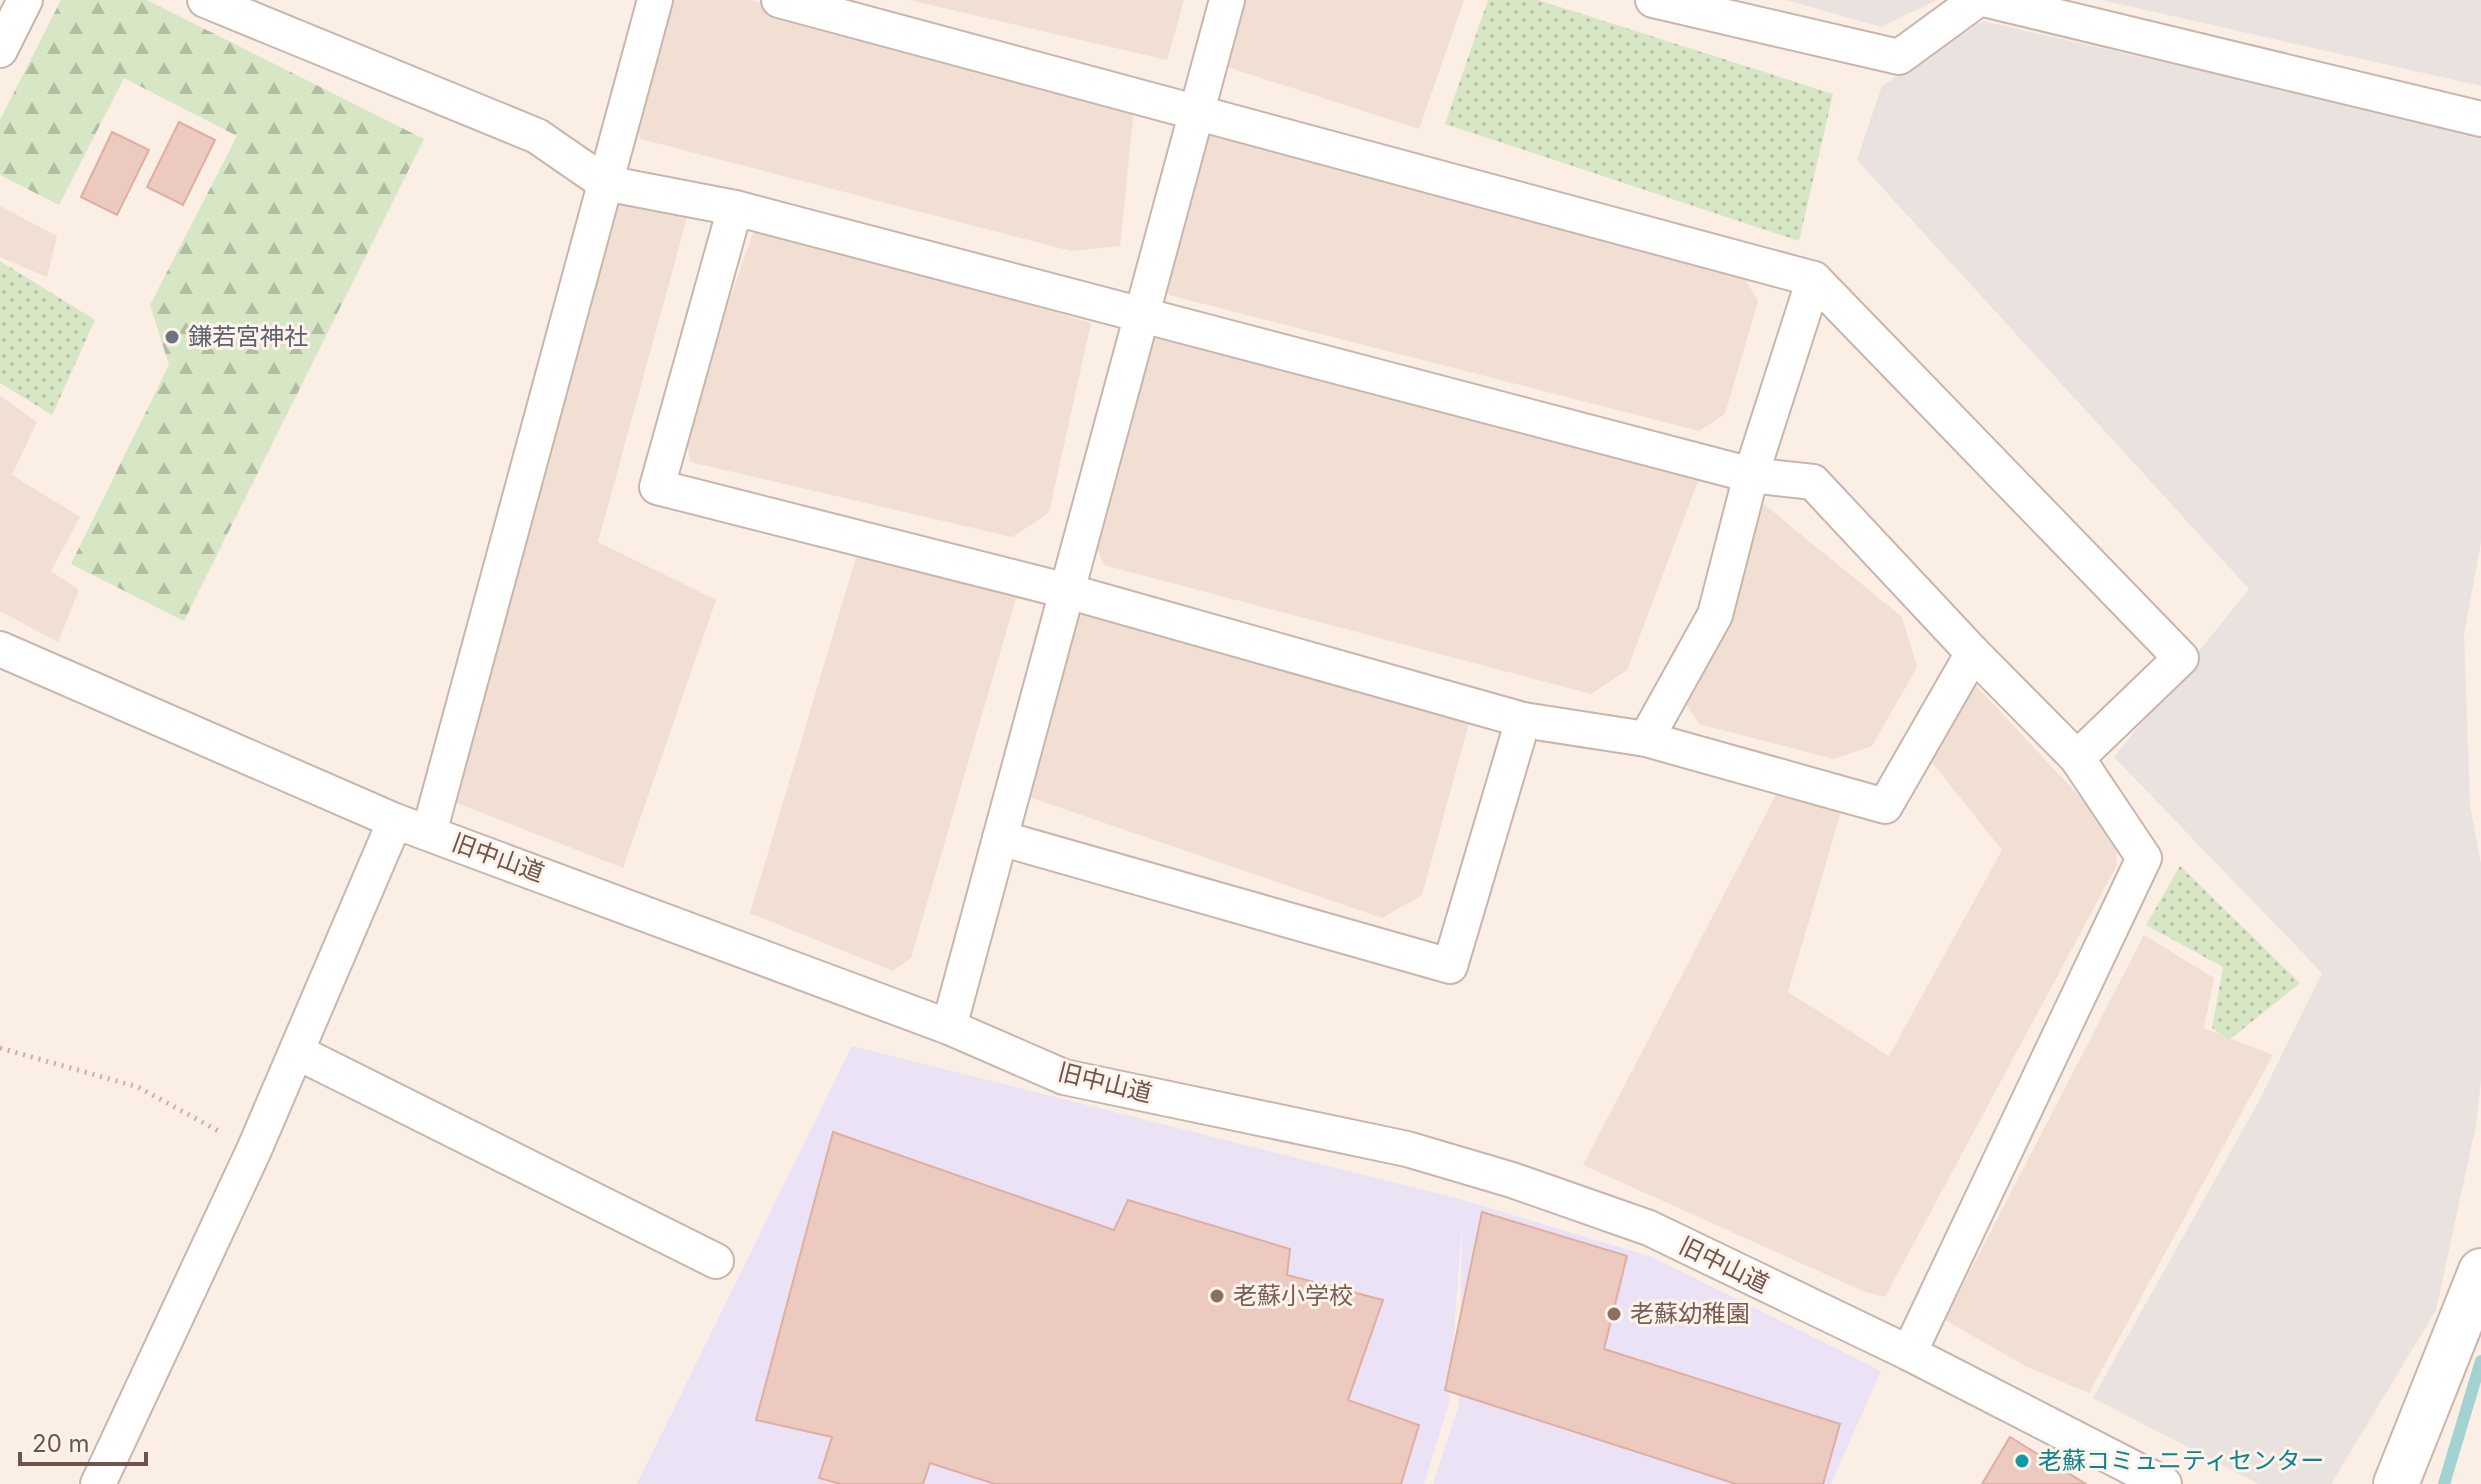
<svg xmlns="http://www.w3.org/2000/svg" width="2481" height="1484" font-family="Inter,'Noto Sans JP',sans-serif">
<defs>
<pattern id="grass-dots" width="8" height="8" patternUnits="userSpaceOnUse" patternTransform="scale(2)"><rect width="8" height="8" fill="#d7e6c5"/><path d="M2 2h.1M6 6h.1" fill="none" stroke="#b3bda2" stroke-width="1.8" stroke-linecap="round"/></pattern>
<pattern id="forest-firs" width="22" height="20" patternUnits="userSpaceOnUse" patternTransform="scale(2)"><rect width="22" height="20" fill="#d7e6c5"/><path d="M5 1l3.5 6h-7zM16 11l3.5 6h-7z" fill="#b3bda2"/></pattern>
</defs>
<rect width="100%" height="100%" fill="#faeee5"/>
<g fill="#f1dfd4">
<path d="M653,0h98l383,108 -14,138 -49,5 -430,-112 -12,-29z"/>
<path d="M909,0h275l-17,60z"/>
<path d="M1233,0h231l-45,129 -204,-66z"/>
<path d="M1207,117l537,160 14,24 -33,113 -26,17 -530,-136 -7,-34z"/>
<path d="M637,181l53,26 -92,335 118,58 -93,268 -181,-71 153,-585z"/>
<path d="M0,206l57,30 -10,41 -47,-20z"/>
<path d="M756,224l335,99 -42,190 -37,24 -322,-75 -5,-35z"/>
<path d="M1149,318l552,155 -74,197 -36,24 -487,-129 -15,-34z"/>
<path d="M0,396l37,26 -25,53 68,42 -29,54 28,19 -21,52 -58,-31z"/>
<path d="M1760,501l142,116 15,50 -45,79 -38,13 -135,-35 -21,-33z"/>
<path d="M857,554l159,44 -105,360 -18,13 -143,-58z"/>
<path d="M1068,603l401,120 -47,172 -40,23 -362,-124z"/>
<path d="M1967,676l141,151 7,13 2,25 -232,432 -20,-5 -282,-127 195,-374 65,14 -55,187 101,64 113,-206 -79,-99z"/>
<path d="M2144,935l70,43 -10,50 69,27 -184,338 -62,-26 -82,-47z"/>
</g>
<g fill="#eae2df">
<path d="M1787,0h150l-56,27z"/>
<path d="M2102,0h379v86z"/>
<path d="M1983,21l498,114v407l-17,92 6,172 11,58v216l-5,45 -40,185 -105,174h-72l-166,-86 166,-297 63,-128 -208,-216 135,-168 -392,-429 25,-74z"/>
</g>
<path fill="#ebe2f6" d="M852,1046l611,154 189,57 229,114 -50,113h-398l26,-79 3,-181 -13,179 -25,81h-787z"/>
<g fill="url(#grass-dots)">
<path d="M1488,0h50l295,94 -34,147 -354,-117z"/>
<path d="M0,261l95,59 -43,95 -52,-32z"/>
<path d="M2180,866l120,117 -71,57 -17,-12 11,-61 -77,-42z"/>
</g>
<path fill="url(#forest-firs)" d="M61,0h86l277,139 -240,482 -113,-57 98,-199 -19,-60 87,-169 -113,-58 -65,127 -59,-30v-55z"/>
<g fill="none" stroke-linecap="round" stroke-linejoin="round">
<path stroke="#a2d2d2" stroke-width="12" d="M2444,1484l37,-123"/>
</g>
<g fill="#edcabf" stroke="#deafa1" stroke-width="2">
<path d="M179,122l36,18 -32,65 -36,-18z"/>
<path d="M112,132l37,18 -32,65 -36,-18z"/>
<path d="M833,1132l281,98 14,-30 162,49 -3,26 96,25 -35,100 71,25 -18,59h-406l-65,-21 -7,21h-82l-22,-6 13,-41 -76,-17z"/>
<path d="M1482,1212l145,44 -23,93 236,75 -17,60h-87l-291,-94z"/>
<path d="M2010,1437l76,47h-104z"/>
</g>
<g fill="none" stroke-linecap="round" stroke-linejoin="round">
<defs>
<g id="minor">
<path d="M205,0l332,136 68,47 130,25 1016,267 62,7 160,171 104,105 67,100 -235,495"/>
<path d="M779,0l1035,279"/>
<path d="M1653,0l246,57 78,-57"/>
<path d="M1988,0l493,119"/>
<path d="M0,50l25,-50"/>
<path d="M735,208l-78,279 410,104 456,129 123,19 239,67 88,-153"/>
<path d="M0,649l395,172 554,206 115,50 343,72 105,31 137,48 260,125 255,131"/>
<path d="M1646,739l69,-124 36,-140 63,-196 367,379 -104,100"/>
<path d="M429,833l226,-833"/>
<path d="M1000,838l450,128 73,-246"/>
<path d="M949,1027l278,-1027"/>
<path d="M297,1052l419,209"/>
<path d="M98,1484l156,-334 141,-329"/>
</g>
<path id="tertiary" d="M2396,1484l85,-213"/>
</defs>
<use href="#minor" stroke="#cab5ac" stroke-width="38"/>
<use href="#tertiary" stroke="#cab5ac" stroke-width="48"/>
<path stroke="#d2ada2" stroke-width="5" stroke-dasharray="2 6" stroke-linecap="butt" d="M0,1048l138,39 84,46"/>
<use href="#minor" stroke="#fff" stroke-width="34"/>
<use href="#tertiary" stroke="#fff" stroke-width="44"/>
</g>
<circle fill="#6b7280" stroke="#fdf3eb" stroke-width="3" cx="172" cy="337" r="8"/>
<g fill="#8d6e63" stroke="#fdf3eb" stroke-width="3">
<circle cx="1217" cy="1296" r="8"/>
<circle cx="1614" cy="1314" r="8"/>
</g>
<circle fill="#0f9aa8" stroke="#fdf3eb" stroke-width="3" cx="2022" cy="1461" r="8"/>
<g text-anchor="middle" stroke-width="6" stroke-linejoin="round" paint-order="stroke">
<g font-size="24" fill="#5b616d" stroke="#fdf3eb" text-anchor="start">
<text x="188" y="345">鎌若宮神社</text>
</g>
<g font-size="24" fill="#70544c" stroke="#fdf3eb">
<text transform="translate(498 858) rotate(20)" y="8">旧中山道</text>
<text transform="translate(1105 1083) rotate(14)" y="8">旧中山道</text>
<text transform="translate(1724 1265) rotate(26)" y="8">旧中山道</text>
</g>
<g font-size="24" fill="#785e54" stroke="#fdf3eb" text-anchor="start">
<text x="1233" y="1304">老蘇小学校</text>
<text x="1630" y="1322">老蘇幼稚園</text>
</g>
<g font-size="24" fill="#0d838f" stroke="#fdf3eb" text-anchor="start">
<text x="2038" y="1469">老蘇コミュニティセンター</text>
</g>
</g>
<path d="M20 1452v12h126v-12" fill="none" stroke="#70544c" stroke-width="4"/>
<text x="32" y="1452" font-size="24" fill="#70544c" stroke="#fdf3eb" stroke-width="6" paint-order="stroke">20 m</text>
</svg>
